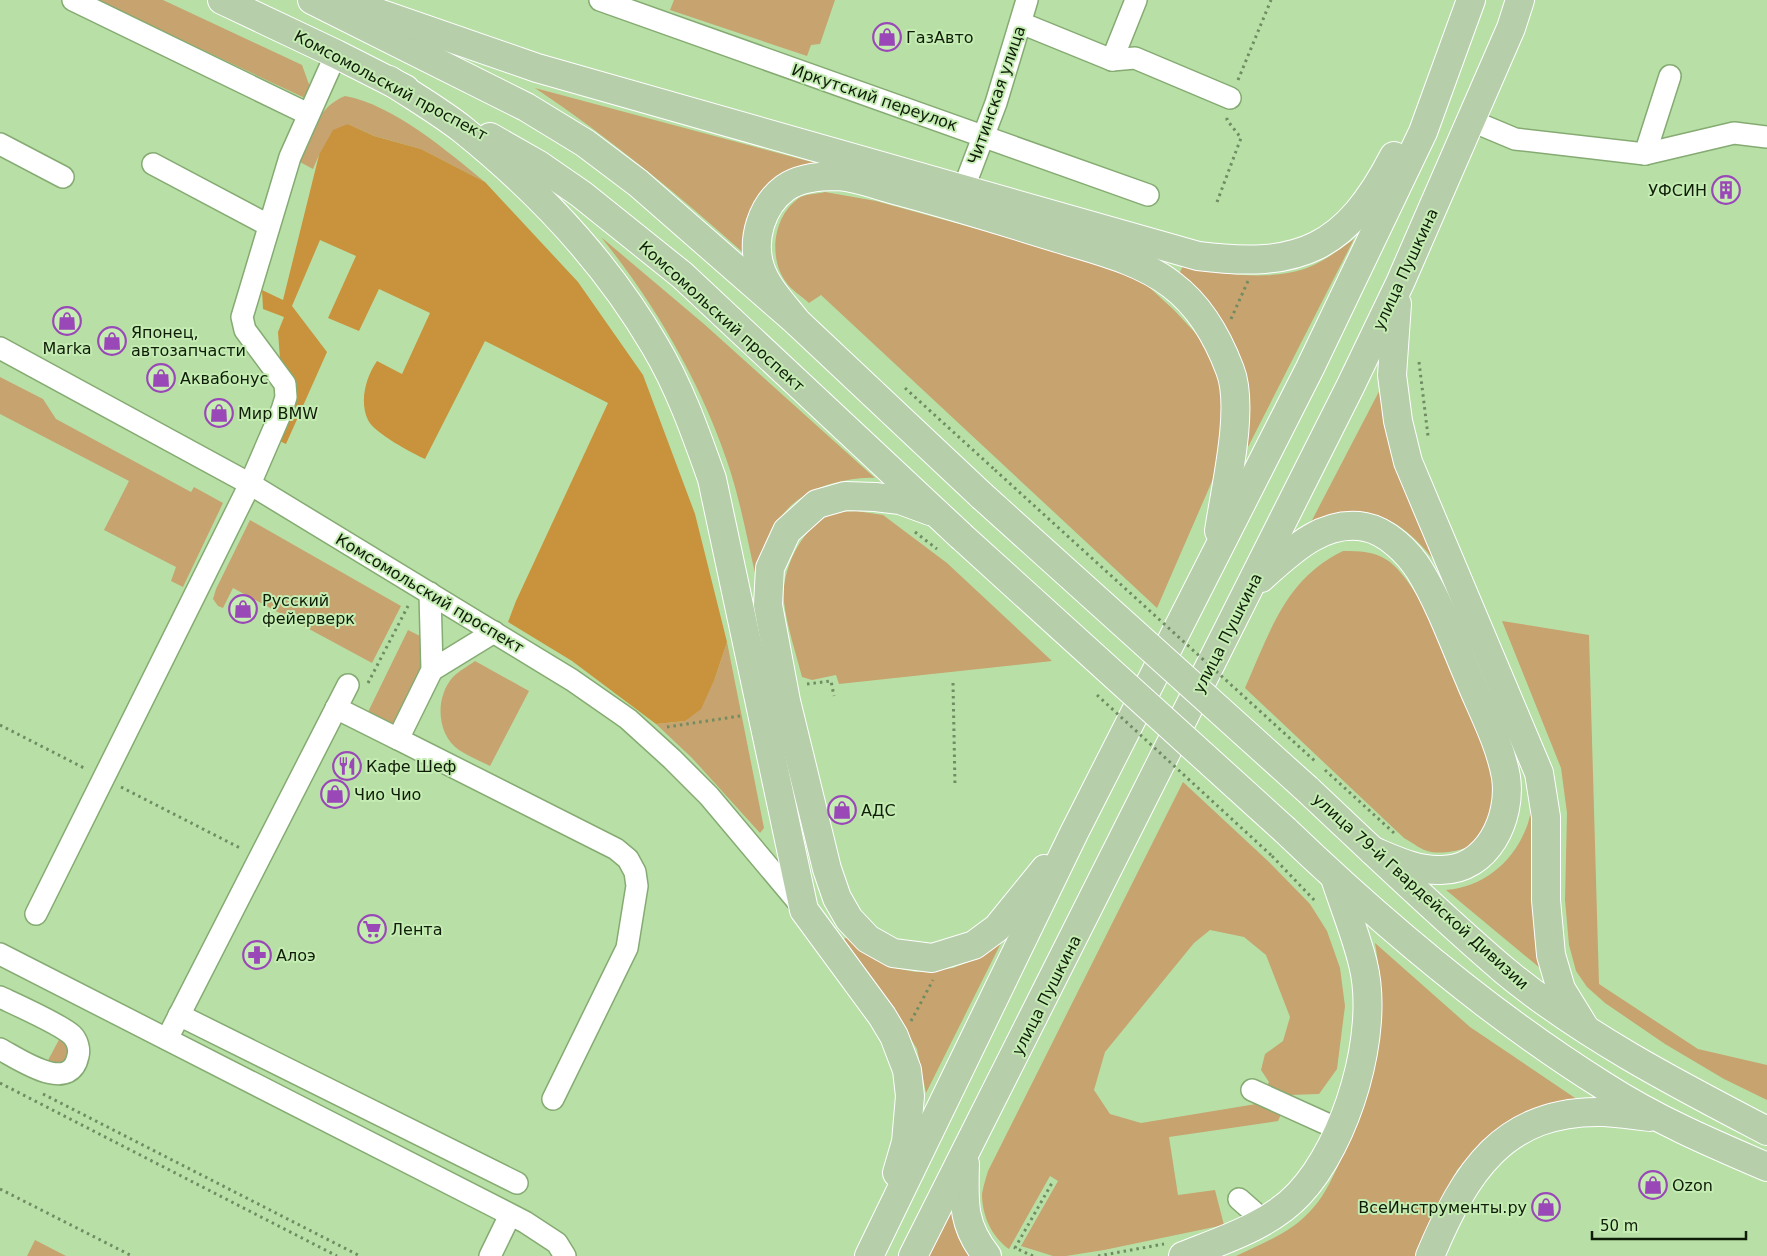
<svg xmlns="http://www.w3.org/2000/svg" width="1767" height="1256" font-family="'DejaVu Sans',sans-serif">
<rect width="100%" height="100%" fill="#b8e0a6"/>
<g fill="#c7a36f" fill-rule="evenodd">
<path d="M96,0h67l139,65 8,22 -3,12z"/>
<path d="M674,0h161l-15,44 -9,1 -4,11 -137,-46z"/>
<path d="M535,88l288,77 -22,4 -53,88c-68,-61 -137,-118 -213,-169z"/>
<path d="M345,96c49,9 102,55 140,86l-64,-33 -47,-13 -26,-12 -29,31 -6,14 -15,-8c10,-25 21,-55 47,-65z"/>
<path d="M825,192l51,9 235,65 27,11 36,33 27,29 19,36 3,43 -10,61 -56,129 -336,-313 -12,8c-7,-7 -18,-13 -23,-21 -18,-24 -13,-66 13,-84 5,-4 19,-4 26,-6z"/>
<path d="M601,237l103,87 171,154c-14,-1 -27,2 -41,5 -51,14 -66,47 -78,95 -8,-36 -15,-73 -26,-108 -27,-84 -74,-165 -129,-233z"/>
<path d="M1354,239l-106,208c0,-27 0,-58 -6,-85 -9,-34 -40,-61 -64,-86l5,-10c37,8 85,15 121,3 18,-6 35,-19 50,-30z"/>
<path d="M0,377l43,22 13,20 135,73 3,-5 29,16 -40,84 -12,-6 5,-14 -72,-37 25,-49 -129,-67z"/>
<path d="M1386,378v53l9,36 40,94c-16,-19 -40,-47 -68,-45 -19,1 -39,7 -58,10z"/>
<path d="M856,511l27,4 64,48 105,98 -213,23 -3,-9 -24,5 -10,-3c-6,-24 -15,-50 -18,-75 -4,-31 19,-78 49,-88 7,-3 16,-2 23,-3z"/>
<path d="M250,520l151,86 -29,57 -139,-75 -10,20 -5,-2 -5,-7 3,-10z"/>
<path d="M1343,551c17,0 30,0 44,9 39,24 97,177 107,224 2,6 6,15 4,22 -1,7 -4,20 -8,25 -11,16 -41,24 -59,21 -10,-2 -18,-9 -27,-14l-159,-150c25,-56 40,-109 98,-137z"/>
<path d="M1502,621l87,14 10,349 99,65 69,16v35l-43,-21 -59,-35 -60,-41 -18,-16 -11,-16 -7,-26 -4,-45 2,-87 -6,-45z"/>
<path d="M408,630l20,10 -2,16 -29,70 -29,-14z"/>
<path d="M727,642l37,186 -4,5 -68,-75 -36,-34 29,-3 30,-43z"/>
<path d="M475,661l54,30 -39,75c-10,-5 -22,-10 -31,-16 -23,-16 -24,-53 -6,-73 6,-6 15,-11 22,-16z"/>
<path d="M1183,782l86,80 41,42 17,27 13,37 5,38 -8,63 -18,25 -29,1 -12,26 -109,16 9,58 37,-5 9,35 -120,25 -38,6h-13l-32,-10 37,-65 -8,-5 -41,73c-17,-12 -27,-33 -27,-55 1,-7 4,-16 6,-23zM1210,930l34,7 22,18 24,62 -7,24 -18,13 -4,16 8,12 -13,22 -115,19 -31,-9 -16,-24 11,-38 89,-109z"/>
<path d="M1534,797l2,144 4,27 -94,-78c36,-3 65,-26 79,-59 5,-10 6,-23 9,-34z"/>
<path d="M848,936l41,31 27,5 37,-4 25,-10 24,-17 -76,152 -9,-44 -36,-59 -37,-51z"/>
<path d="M1375,943l95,84 111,75 -97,39 -27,29 -37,86h-184c27,-13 57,-24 77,-48 13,-14 22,-36 30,-53 34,-75 46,-129 32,-212z"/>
<path d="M61,1036l9,14 -7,13 -17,1z"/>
<path d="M952,1208c1,19 6,33 17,48h-41z"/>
<path d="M35,1240l31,16h-39z"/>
</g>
<path fill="#c9923c" d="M348,124l26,12 47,13 64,33 93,100 65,93 52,139 32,128 -12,36 -14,31 -16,12 -29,3 -84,-63 -64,-39 8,-21 92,-198 -123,-62 -60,118c-13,-6 -51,-26 -57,-39 -9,-19 -2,-43 9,-59l25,13 28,-61 -51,-24 -20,42 -31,-13 28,-62 -36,-16 -28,66 35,46 -41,92 -13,-6 13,-67 -6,-12 -2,-27 6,-15 -21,-8 -1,-19 21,10 36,-145 14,-25z"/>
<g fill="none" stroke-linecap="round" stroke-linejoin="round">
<defs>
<g id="minor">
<path d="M73,0l235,114"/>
<path d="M600,0l548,195"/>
<path d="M1021,23l91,37 23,-2 95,40"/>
<path d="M1112,60l24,-60"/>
<path d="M1472,121l43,18 130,15 89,-21 33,4"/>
<path d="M0,144l63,33"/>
<path d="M1645,154l25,-78"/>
<path d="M153,164l115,61"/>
<path d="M958,203l38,-100 31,-103"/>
<path d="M0,348l250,136 322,196 56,39 44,40 37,37 95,113"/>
<path d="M430,593l2,77 -34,69 218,110 12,10 7,13 2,14 -10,62 -74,151"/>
<path d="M432,670l62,-38"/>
<path d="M336,708l62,31"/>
<path d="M36,914l214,-430 32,-74 4,-13 -1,-13 -40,-54 -3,-13 48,-160 46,-103"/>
<path d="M0,954l525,268 32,21 8,13"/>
<path d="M0,997c17,8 60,27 72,38 5,5 8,14 6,21 -8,39 -59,3 -78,-7"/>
<path d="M179,1015l338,168"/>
<path d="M167,1039l181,-354"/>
<path d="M1252,1090l86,39"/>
<path d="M1239,1199l25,22"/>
<path d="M490,1256l20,-41"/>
</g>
<g id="major">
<path d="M222,0l114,54 69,35"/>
<path d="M312,0l214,107 59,36 53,40 159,139 185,174"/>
<path d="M341,0l196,68 661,188c102,13 148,-7 196,-100"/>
<path d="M389,80c24,16 50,31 73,49 76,61 144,133 193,217 25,42 41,88 57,133l92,431 78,106 12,20 13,34 3,26 -4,46 -9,31"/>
<path d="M490,137l49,28 42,29 101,81 279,261"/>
<path d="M1397,304l-5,71 6,46 10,41 131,311 7,44v83l5,55 10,34 24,39"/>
<path d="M797,322c-13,-17 -31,-35 -37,-55 -9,-28 2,-62 25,-79 14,-10 35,-12 52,-12 21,1 44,11 65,16 52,14 104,30 155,46 39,12 83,22 115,47 28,21 46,53 58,85 15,38 -5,119 -11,161"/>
<path d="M930,511l-30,-11 -25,-3 -30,-1 -28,8 -30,27 -17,37 -2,37 18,96 41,168 10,29 12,21 19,20 25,14 39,5 42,-13 23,-17 48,-59"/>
<path d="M1261,578c29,-26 62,-59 104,-51 22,4 44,26 55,44 20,33 34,72 49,107 13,32 31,65 37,99 6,41 -18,93 -65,93 -24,1 -46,-10 -68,-19"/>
<path d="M1307,789c65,61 130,124 198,182 79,65 172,113 262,160"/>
<path d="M1285,830c98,94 204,184 319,256 51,33 107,57 163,81"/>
<path d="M965,1164c-1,38 -3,61 22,92"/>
<path d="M869,1256l205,-423 236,-465 113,-236 48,-132"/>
<path d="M913,1256l437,-869 50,-104 111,-255 9,-28"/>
<path d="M1183,1256c40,-16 86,-30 116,-62 48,-51 81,-162 64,-230 -7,-29 -19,-58 -28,-86"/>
<path d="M1430,1256c35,-83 73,-147 174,-144 15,1 31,3 46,5"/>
</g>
</defs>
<use href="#minor" stroke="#85ab73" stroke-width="24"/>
<use href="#major" stroke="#fff" stroke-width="30"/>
<g stroke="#6f8c62" stroke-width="3" stroke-dasharray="2.5 4" stroke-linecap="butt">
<path d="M1238,80l33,-80"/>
<path d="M1217,202l24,-64 -14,-18v-3"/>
<path d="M1231,319l17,-38"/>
<path d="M1419,362l9,74"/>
<path d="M905,388l90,82"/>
<path d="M915,532l22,17"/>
<path d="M368,683l40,-77"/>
<path d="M953,683l2,103"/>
<path d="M807,684l24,-3 3,15"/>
<path d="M0,725l86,44"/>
<path d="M667,727l73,-11"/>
<path d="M1325,770l69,63"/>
<path d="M121,787l121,62"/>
<path d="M1272,856l44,46"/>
<path d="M911,1021l22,-41"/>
<path d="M0,1083l337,173"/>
<path d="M43,1094l317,162"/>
<path d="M0,1189l132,67"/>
<path d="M1033,1256l-18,-8 37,-65"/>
<path d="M1098,1256l66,-12"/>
</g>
<use href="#minor" stroke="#fff" stroke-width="21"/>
<use href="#major" stroke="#b6ceaa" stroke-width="28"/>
<defs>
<g id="major-bridge">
<path d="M982,496l325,293"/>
<path d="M961,536l324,294"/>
</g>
</defs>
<use href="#major-bridge" stroke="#fff" stroke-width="30" stroke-linecap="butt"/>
<g stroke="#6f8c62" stroke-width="3" stroke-dasharray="2.5 4" stroke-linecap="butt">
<path d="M995,470l322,293"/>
<path d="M1097,695l175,161"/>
</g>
<use href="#major-bridge" stroke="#b6ceaa" stroke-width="28"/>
</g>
<defs>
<symbol id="shop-ring" viewBox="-11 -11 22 22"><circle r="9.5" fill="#c5edb3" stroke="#9a48b8" stroke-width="1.5"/><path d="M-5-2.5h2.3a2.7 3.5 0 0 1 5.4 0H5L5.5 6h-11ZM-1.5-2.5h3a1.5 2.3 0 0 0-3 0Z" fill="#9a48b8"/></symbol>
<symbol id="building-ring" viewBox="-11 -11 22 22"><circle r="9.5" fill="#c5edb3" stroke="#9a48b8" stroke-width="1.5"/><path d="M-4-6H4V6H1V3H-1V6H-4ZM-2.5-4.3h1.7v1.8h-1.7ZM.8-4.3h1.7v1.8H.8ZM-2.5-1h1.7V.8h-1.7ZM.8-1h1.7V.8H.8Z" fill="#9a48b8"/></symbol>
<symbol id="restaurant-ring" viewBox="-11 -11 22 22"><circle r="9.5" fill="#c5edb3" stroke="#9a48b8" stroke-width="1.5"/><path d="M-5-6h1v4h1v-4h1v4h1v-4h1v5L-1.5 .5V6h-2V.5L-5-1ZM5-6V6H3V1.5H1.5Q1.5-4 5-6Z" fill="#9a48b8"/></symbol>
<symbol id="supermarket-ring" viewBox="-11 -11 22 22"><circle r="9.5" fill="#c5edb3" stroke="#9a48b8" stroke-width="1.5"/><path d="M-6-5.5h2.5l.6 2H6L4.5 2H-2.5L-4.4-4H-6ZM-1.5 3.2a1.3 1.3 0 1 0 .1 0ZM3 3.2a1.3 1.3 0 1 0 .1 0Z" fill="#9a48b8"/></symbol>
<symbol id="pharmacy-ring" viewBox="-11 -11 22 22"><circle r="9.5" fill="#c5edb3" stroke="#9a48b8" stroke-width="1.5"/><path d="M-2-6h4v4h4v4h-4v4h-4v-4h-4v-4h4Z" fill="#9a48b8"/></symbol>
</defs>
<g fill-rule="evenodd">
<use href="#shop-ring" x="871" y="21" width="32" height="32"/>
<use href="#building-ring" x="1710" y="174" width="32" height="32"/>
<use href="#shop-ring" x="51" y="305" width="32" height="32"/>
<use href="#shop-ring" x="96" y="325" width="32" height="32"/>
<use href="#shop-ring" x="145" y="362" width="32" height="32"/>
<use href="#shop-ring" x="203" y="397" width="32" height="32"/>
<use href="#shop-ring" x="227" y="593" width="32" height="32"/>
<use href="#restaurant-ring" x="331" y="750" width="32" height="32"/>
<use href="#shop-ring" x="319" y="778" width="32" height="32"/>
<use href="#shop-ring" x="826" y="794" width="32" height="32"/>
<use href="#supermarket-ring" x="356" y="913" width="32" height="32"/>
<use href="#pharmacy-ring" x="241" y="939" width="32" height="32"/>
<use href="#shop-ring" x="1637" y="1169" width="32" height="32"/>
<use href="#shop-ring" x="1530" y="1191" width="32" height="32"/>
</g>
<g text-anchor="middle" stroke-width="4" stroke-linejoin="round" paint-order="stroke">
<g font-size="16" fill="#0f1d08" stroke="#c5edb3" text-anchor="start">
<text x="906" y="43">ГазАвто</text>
<text x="1707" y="196" text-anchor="end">УФСИН</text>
<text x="131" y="338">Японец,<tspan x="131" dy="18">автозапчасти</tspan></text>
<text x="67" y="354" text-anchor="middle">Marka</text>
<text x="180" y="384">Аквабонус</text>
<text x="238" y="419">Мир BMW</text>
<text x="262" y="606">Русский<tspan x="262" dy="18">фейерверк</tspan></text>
<text x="366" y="772">Кафе Шеф</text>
<text x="354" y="800">Чио Чио</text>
<text x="861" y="816">АДС</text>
<text x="391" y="935">Лента</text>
<text x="276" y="961">Алоэ</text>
<text x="1672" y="1191">Ozon</text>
<text x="1527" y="1213" text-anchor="end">ВсеИнструменты.ру</text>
</g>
<g font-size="16" fill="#0f1d08" stroke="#c5edb3">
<text transform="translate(391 85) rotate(28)" y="6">Комсомольский проспект</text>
<text transform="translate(996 95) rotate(-71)" y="6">Читинская улица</text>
<text transform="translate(875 97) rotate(19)" y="6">Иркутский переулок</text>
<text transform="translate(1405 269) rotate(-65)" y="6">улица Пушкина</text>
<text transform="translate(722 316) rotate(42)" y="6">Комсомольский проспект</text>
<text transform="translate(430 593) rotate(31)" y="6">Комсомольский проспект</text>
<text transform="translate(1227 633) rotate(-63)" y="6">улица Пушкина</text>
<text transform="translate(1421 891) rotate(42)" y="6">улица 79-й Гвардейской Дивизии</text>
<text transform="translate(1046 995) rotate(-63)" y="6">улица Пушкина</text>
</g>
</g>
<path d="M1592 1231v8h154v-8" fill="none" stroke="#0f1d08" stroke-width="2.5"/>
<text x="1600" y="1231" font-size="15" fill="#0f1d08" stroke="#c5edb3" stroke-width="4" paint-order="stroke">50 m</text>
</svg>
